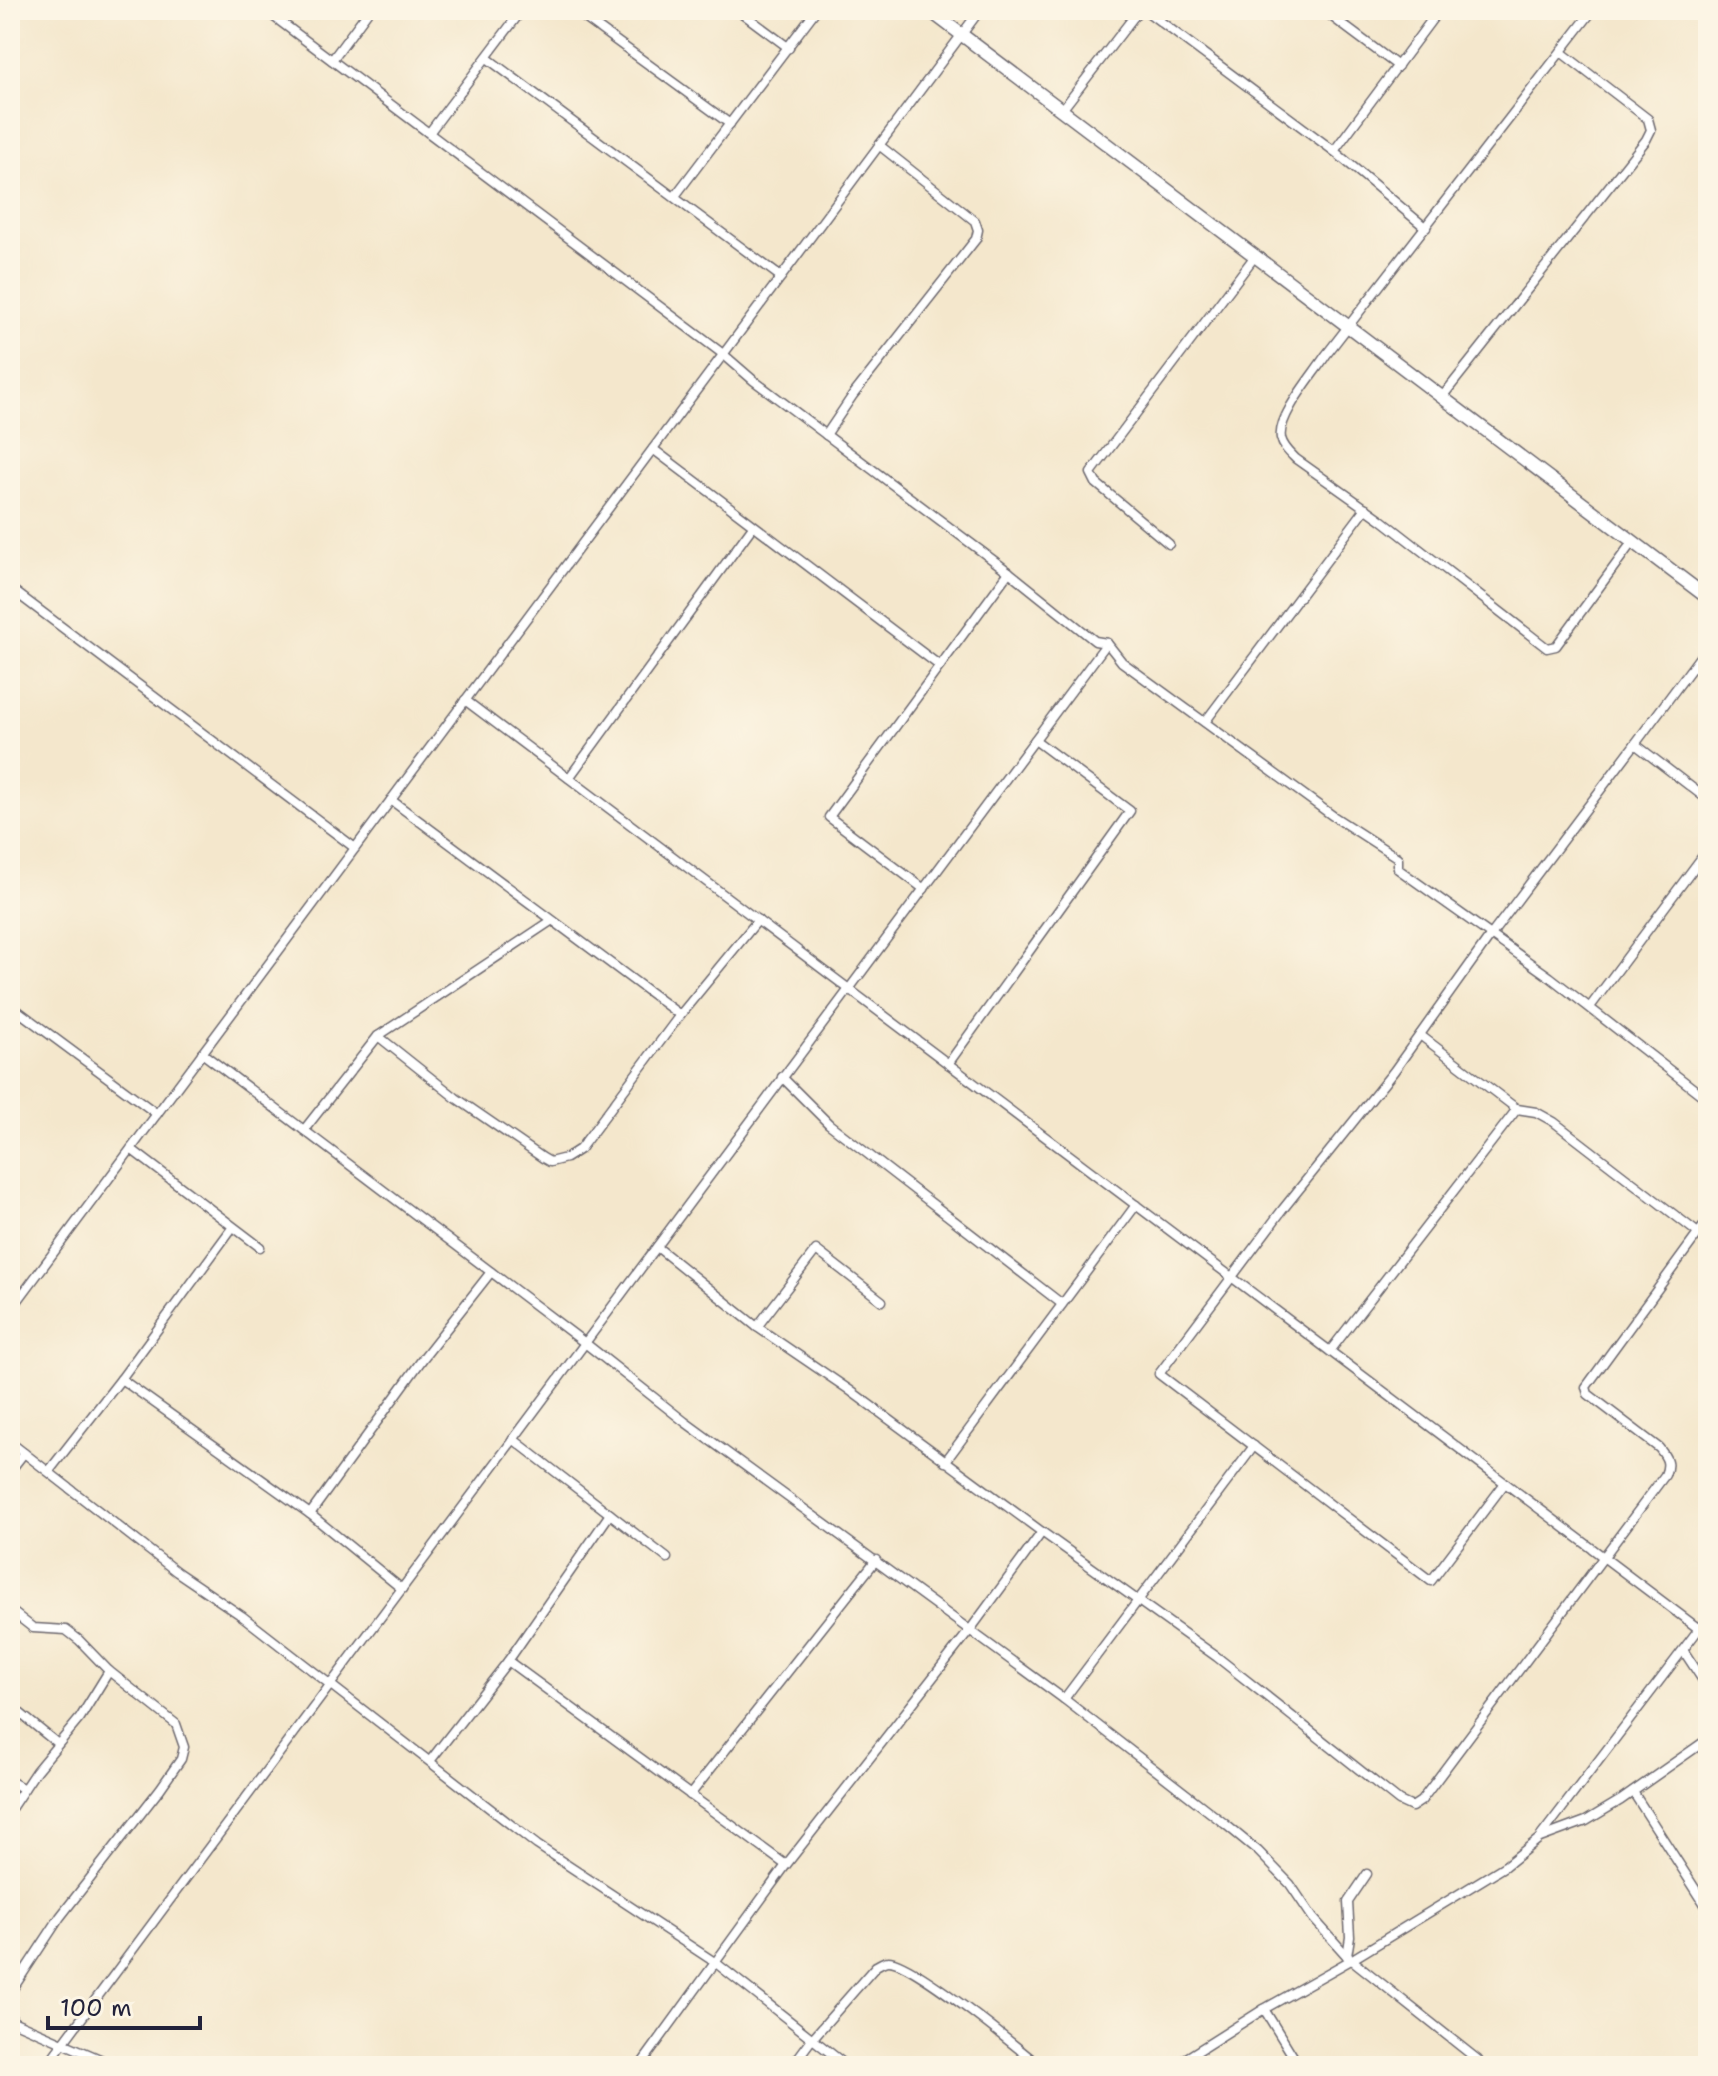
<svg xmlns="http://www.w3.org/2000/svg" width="1718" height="2076" font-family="'Shantell Sans',sans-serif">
<rect width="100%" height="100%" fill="#fcf5e5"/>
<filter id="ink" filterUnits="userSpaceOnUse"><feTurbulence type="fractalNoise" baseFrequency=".0125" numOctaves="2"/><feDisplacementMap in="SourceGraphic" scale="16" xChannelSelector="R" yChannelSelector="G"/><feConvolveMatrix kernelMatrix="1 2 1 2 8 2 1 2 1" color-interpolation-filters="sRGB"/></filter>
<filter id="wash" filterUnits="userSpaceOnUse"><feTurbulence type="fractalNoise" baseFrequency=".006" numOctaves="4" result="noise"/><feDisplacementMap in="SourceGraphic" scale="32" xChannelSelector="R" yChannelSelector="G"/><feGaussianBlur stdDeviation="1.8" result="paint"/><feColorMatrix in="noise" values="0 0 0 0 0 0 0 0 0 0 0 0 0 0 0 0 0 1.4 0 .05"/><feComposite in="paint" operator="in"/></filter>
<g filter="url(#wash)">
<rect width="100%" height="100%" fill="#f4e7cc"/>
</g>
<g filter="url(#ink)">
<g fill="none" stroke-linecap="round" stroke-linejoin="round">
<defs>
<g id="street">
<path d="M265,10l458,344 30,26 256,192 86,69 12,2 15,19 211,154 65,42v11l152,108 158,123"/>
<path d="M574,10l156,114"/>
<path d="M738,10l51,38"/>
<path d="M1145,10l189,141 92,77"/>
<path d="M1323,10l75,56"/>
<path d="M1593,10l-267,345c-12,19 -49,61 -45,83 2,9 9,15 15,21l86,61 165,128 9,-2 77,-105"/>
<path d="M1704,10l4,3"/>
<path d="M487,58l294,219"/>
<path d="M332,60l37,-50"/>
<path d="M1062,110l77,-100"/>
<path d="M429,133l93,-123"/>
<path d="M1334,151l105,-141"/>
<path d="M675,196l141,-186"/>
<path d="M1442,397l204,-257 5,-10 -3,-11 -87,-67"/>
<path d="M826,435l27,-40 123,-156 2,-9 -3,-9 -96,-76"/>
<path d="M653,449l287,217"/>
<path d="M1169,544l-73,-61 -5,-10 164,-217"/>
<path d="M10,588l345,260"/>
<path d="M1708,646l-73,98 73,56"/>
<path d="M465,700l1234,929"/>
<path d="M1205,722l161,-214"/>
<path d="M569,778l184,-252"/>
<path d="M391,800l289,215"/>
<path d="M924,889l-95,-72 180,-245"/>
<path d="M10,1005l147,109"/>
<path d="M1590,1007l118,-158"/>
<path d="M1420,1035l97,74 19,3 18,10 144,111"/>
<path d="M378,1036l78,62 87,60 7,4 16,-4 14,-9 100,-134 78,-95"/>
<path d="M202,1053l383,290 100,79 379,277 161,125 33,27 32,33 23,34 34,38 131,104"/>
<path d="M948,1064l182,-253 -95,-71"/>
<path d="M782,1077l47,47 233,180"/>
<path d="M304,1130l74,-94 173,-115"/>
<path d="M131,1149l129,98"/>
<path d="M657,1247l100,80 91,62 194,143 175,125 182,144 13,6 9,-6 244,-326c5,-12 2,-17 -6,-27l-71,-54 -2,-7 122,-167"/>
<path d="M10,1311l970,-1301"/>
<path d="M757,1327l59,-77 66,51"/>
<path d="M1330,1351l187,-242"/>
<path d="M121,1379l189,135 92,75"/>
<path d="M513,1439l154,119"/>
<path d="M10,1442l167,130 65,44 295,229 179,118 131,103"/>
<path d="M945,1462l191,-257"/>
<path d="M10,1471l14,-18"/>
<path d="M49,1471l72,-92 111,-151"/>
<path d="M1505,1483l-74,98 -272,-207 124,-165 111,-138 97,-136 144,-191"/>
<path d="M310,1514l114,-157 67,-85"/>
<path d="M10,1610l23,18 33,2 13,10 30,31 67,53 8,23 -3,12 -21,30 -100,128 -48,73 -1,30"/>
<path d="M1683,1650l25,38"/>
<path d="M508,1661l278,204"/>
<path d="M1064,1699l190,-253"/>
<path d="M10,1705l48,39"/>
<path d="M430,1761l78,-100 102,-147"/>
<path d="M10,1781l14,8"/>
<path d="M1633,1792l75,117"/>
<path d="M690,1795l186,-235"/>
<path d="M10,1810l26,-39 44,-53 29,-47"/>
<path d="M1541,1836l167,-219"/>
<path d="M1347,1956l3,-19 -2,-35 19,-28"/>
<path d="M1264,2009l35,57"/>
<path d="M10,2020l106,46"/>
<path d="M46,2066l1061,-1423"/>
<path d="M640,2066l146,-201 184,-235 72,-98"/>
<path d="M792,2066l20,-27 64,-73c4,-2 8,-5 12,-5 23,-1 130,87 152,105"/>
<path d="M1174,2066l90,-57 87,-49 154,-94 35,-28 46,-17 35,-21 87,-61"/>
</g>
<path id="secondary" d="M929,10l779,588"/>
</defs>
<use href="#street" stroke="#6c676e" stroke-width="11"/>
<use href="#secondary" stroke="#6c676e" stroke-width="15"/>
<use href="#street" stroke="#fff" stroke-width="8"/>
<use href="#secondary" stroke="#fff" stroke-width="12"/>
</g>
</g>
<rect width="1718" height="2076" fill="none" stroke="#fcf5e5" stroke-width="40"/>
<path d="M48 2016v12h152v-12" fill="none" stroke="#22223b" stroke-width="4"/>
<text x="60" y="2016" font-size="24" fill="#22223b" stroke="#fcf5e5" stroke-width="6" paint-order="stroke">100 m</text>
</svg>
